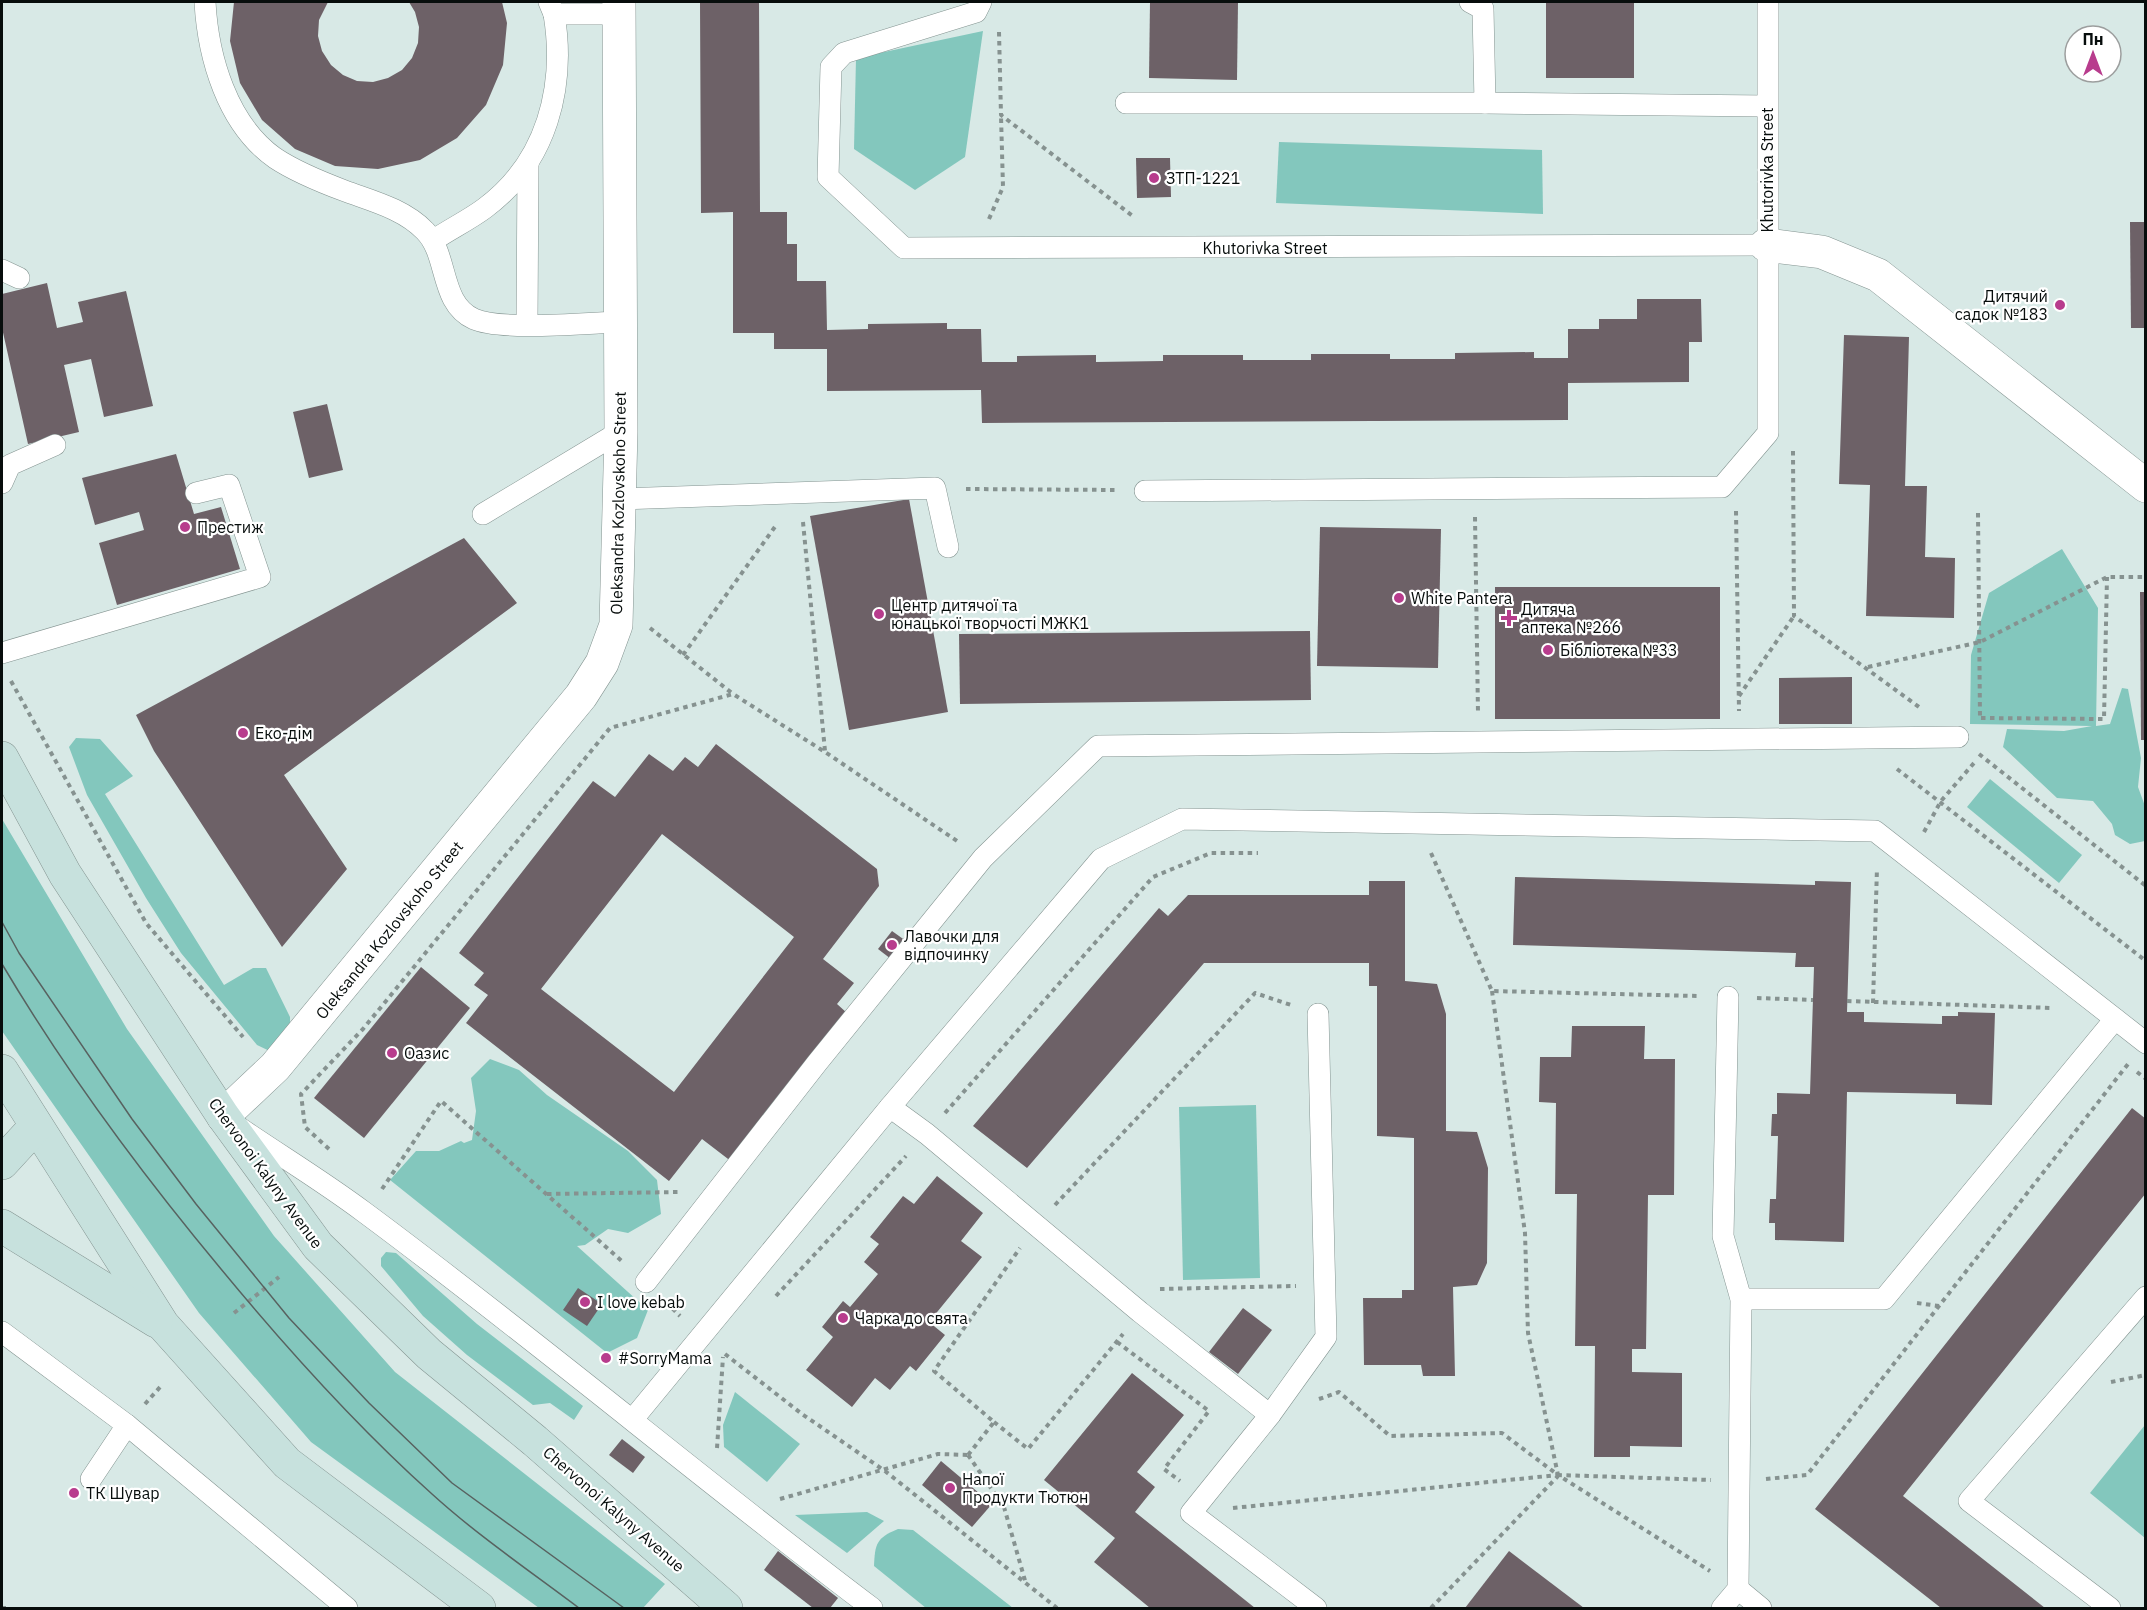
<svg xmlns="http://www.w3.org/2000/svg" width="2147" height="1610" font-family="'IBM Plex Sans',sans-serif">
<rect width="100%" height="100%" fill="#d8e9e6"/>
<g fill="#83c7bd">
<path d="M983,31l-18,126 -50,33 -61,-41 2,-91z"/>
<path d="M1279,142l263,8 1,64 -267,-11z"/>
<path d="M2062,549l36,59 -2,118 14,-2 12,-36 6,1 13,69 -3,29 7,19v35l-15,3 -15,-9 -3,-11 -19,-23 -36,-3 -54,-51 4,-18 57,2 28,-5 -122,-2 1,-69 18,-62z"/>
<path d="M76,738l24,1 33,37 -28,18 119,191 29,-17h13l24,49v24l-12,14 -21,-10 -76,-92 -35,-55 -59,-103 -18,-48z"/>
<path d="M1990,779l92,76 -23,28 -92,-76z"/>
<path d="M2,819l125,210 147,207 121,136 270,212 -22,24h-104l-228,-166 -112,-129 -197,-282z"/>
<path d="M490,1059l29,11 28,25 81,56 29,29 4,34 -33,19 -20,-4 -23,16 -8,1 71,64 -11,28 -30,15 -217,-173 26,-29h23l22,-10 3,2 8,-3 4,-29 -5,-33z"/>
<path d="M1256,1105l4,173 -77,2 -4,-173z"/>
<path d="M386,1252l10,1 81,71 106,82 -9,14 -24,-17 -17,2 -66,-50 -44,-39 -42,-50v-8z"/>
<path d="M735,1392l65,52 -33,38 -43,-35 -1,-22z"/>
<path d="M2145,1425v113l-55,-45z"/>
<path d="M867,1512l17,9 -37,32 -52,-38z"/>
<path d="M898,1529l15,1 100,78h-87l-52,-42c1,-22 2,-28 24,-37z"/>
</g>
<g fill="#6d6167" fill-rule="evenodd">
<path d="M234,2h94l-9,18 -1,16 4,15 9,14 12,10 14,6 16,1 15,-4 14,-8 10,-12 6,-15 1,-16 -4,-15 -6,-10h93l5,21 -4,42 -17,40 -29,33 -37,22 -42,9 -43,-3 -40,-17 -33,-29 -22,-37 -10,-42z"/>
<path d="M700,2h59l1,210h27v32h10v37h29l1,49 41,-1v-5l79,-1v6h34l1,33h35v-6l79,-1v7l67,-1v-6h80v5h68v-6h79v5h65v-6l79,-1v6h34v-29h31v-10h38v-20h64l1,43h-13v40l-121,1v37l-586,3 -1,-33 -154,1v-42h-53v-16h-41v-121l-32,1z"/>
<path d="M1150,2h88l-1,78 -88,-2z"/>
<rect x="1546" y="2" width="88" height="76"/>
<path d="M1136,158h34l1,39 -34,1z"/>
<path d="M2130,222h16v106h-15z"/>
<path d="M47,283l10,45 26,-6 -5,-20 48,-11 27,115 -49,11 -13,-58 -27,6 15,67 -51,12 -26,-116v-34z"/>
<path d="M1844,335l65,2 -4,149h22l-2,71 30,1 -1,60 -88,-2 4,-131 -31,-1z"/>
<path d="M327,404l16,66 -34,8 -16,-66z"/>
<path d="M176,454l18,60 27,-7 19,62 -123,36 -18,-62 45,-13 -5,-18 -44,13 -13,-47z"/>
<path d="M909,499l39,213 -99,18 -39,-214z"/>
<path d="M1320,527l121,2 -3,139 -121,-2z"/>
<path d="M464,538l53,65 -233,172 63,94 -65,78 -128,-196 -18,-36z"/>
<rect x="1495" y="587" width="225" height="132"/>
<path d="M2140,592h6v148h-5z"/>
<path d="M1310,631l1,69 -351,4 -1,-70z"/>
<path d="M1852,677v47h-73v-46z"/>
<path d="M716,744l161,125 2,17 -56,73 31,24 -17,21 10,9 -115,149 -30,-23 -33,42 -203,-158 22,-28 -14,-10 10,-12 -25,-20 134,-172 22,16 34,-43 24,17 12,-14 13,10zM662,834l132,103 -120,155 -133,-103z"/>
<path d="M1515,877l300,8v-4l36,1 -4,130h17v10l78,2v-8h16v-4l37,1 -3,92 -36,-1v-10l-109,-2 -3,150 -69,-2v-17h-6l1,-24h6l2,-63h-7l1,-22h5v-21l33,1 4,-127h-19l1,-14 -283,-8z"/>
<path d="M1369,881h36v100l32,3 9,30v117l31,1 11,36 -1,95 -10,22 -24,2 2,89h-32l-2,-11h-57l-1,-67h39v-8h12v-152l-37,-2v-150h-8v-23h-165l-177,205 -54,-42 186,-218 9,8 20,-21h181z"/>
<path d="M892,931l14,10 -15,18 -13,-10z"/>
<path d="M421,967l49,41 -106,130 -50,-40z"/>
<path d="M1572,1026h73l-1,33h31l-1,136h-26l-2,154h-14v23l50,1v74l-52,-1v11h-36l1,-111h-20l2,-152h-22l1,-91 -17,-1 1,-45h31z"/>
<path d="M2132,1108l14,11v74l-243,303 142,112h-104l-126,-99z"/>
<path d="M937,1176l46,37 -22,28 21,16 -53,65 16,13 -29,36 -6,-5 -20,24 -15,-12 -23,29 -46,-37 27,-33 -11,-10 21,-26 7,6 28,-33 -14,-12 15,-18 -9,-7 33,-41 11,8z"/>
<path d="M578,1288l24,16 -15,22 -24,-16z"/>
<path d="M1243,1308l29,22 -34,44 -29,-22z"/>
<path d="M1132,1373l52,42 -47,57 18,15 -20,25 120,96h-105l-56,-46 21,-24 -71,-58z"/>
<path d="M622,1439l23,18 -12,16 -24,-18z"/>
<path d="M941,1461l51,43 -20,23 -50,-42z"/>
<path d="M778,1551l60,47 -8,10h-17l-49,-38z"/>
<path d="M1509,1551l75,57h-119z"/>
</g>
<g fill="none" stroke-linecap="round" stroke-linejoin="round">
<defs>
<g id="lane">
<path d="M205,2c3,55 22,122 70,156 21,14 46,24 70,33 27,10 59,18 80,40 24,24 14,72 49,88 27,12 112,4 145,3"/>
<path d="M549,2l5,12h64"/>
<path d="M981,2l-5,10 -132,41 -13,14 -3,110 76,71 862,-3"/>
<path d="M1470,2l13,7 2,94 282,3"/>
<path d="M1126,103h359"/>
<path d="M434,240c16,-11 35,-20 51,-32 62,-46 81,-121 69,-194"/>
<path d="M2,270l17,8"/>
<path d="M527,324l1,-159"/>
<path d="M2,483l8,-18 45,-20"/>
<path d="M1145,491l577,-4 46,-54v-431"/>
<path d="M620,499l315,-11 13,59"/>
<path d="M483,514l138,-83"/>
<path d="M2,653l258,-76 -31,-92 -33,8"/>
<path d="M890,1107l37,27 213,178 130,103"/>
<path d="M240,1128c41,28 84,54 124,84 173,128 337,267 508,396"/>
<path d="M646,1282l171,-219 166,-205 115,-112 860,-9"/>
<path d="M1741,1299h143l231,-280"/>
<path d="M2,1332l125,93 220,183"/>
<path d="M633,1419l257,-312 211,-248 81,-40 693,12 271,212"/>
<path d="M91,1479l36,-54"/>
<path d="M1738,1589l23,19"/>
<path d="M1316,1608l-125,-95 79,-98 56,-78 -8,-323"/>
<path d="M1722,1608l16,-19 3,-290 -18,-63 5,-239"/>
<path d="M2110,1608l-141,-107 177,-204"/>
</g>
<g id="street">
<path d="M1766,245l56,7 56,23 268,211"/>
<path d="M223,1116l52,-49 306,-371 21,-33 14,-38 5,-194 -2,-429"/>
</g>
<g id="secondary">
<path d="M2,758l63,116 158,242 95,130 111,108 106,87 191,167"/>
<path d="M2,1071l161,254 124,138 192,145"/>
<path d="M2,1163l34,-37"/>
<path d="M2,1226l154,95"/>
</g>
</defs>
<use href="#lane" stroke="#849491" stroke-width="22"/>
<use href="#street" stroke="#849491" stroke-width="34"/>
<use href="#secondary" stroke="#849491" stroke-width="34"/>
<g stroke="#869290" stroke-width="4" stroke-dasharray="4.5 4.5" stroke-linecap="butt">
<path d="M999,32l2,83 133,102"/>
<path d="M989,219l14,-32 -2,-71"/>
<path d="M1793,451l1,165 125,91"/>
<path d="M966,489l151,1"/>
<path d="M1736,511l3,200"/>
<path d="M1978,513l2,204"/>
<path d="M1475,517l3,196"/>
<path d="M803,522l22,229"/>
<path d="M650,628l83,66"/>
<path d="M683,655l94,-131"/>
<path d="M1868,667l112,-25 127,-65h39"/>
<path d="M11,681l135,242 97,114"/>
<path d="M1739,696l55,-80"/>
<path d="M1981,718l123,1 3,-142"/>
<path d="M1979,754l167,132"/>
<path d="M1897,769l249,192"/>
<path d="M1924,832l17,-31 33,-38"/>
<path d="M1431,853l61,138 206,5"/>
<path d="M1492,991l33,242 3,100 30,142"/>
<path d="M1757,998l56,2"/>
<path d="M1847,1001l205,7"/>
<path d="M1873,1003l4,-135"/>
<path d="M2137,1072l9,7"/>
<path d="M945,1113l208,-236 58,-24h47"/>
<path d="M329,1149l-24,-22 -4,-33 62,-65 247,-301 123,-34 92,58 135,91"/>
<path d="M382,1189l59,-88 182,161"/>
<path d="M547,1194l133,-2"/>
<path d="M1055,1205l200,-212 36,12"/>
<path d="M1160,1289l136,-3"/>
<path d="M776,1296l130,-140"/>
<path d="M666,1302l14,14"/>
<path d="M1917,1303l22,3"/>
<path d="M234,1313l45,-36"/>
<path d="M1117,1342l92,69 -45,58 16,12"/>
<path d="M725,1354l77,60 83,57 172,137"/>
<path d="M2111,1382l35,-7"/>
<path d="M1319,1399l20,-7 51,44 112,-3 56,42 153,5"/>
<path d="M145,1404l16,-18"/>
<path d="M994,1422l34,27 95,-115"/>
<path d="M717,1448l6,-91"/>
<path d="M968,1455l26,-33 -60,-51 86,-123"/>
<path d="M968,1455l36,52 22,77"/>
<path d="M1766,1479l41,-4 321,-411"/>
<path d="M780,1499l158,-45 30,1"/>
<path d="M1233,1508l325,-33 152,96"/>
<path d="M3,1608h3"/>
<path d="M1431,1608l127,-132"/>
</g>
<use href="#lane" stroke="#fff" stroke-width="21"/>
<use href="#street" stroke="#fff" stroke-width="33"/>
<use href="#secondary" stroke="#c7e1dd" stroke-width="33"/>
<g stroke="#586260" stroke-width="1.5">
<path d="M2,922l17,31 113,166 64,85 93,114 80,85 83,80 172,125"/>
<path d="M2,964c64,108 139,209 219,305 66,80 134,156 211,225 45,41 98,77 147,114"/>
</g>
</g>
<g fill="#b83c8d" stroke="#fff" stroke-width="2">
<circle cx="1154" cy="178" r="6"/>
<circle cx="2060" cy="305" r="6"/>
<circle cx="185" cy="527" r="6"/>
<circle cx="1399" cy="598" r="6"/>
<circle cx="879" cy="614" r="6"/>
<path d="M1506 609h6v6h6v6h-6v6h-6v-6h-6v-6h6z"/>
<circle cx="1548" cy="650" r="6"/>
<circle cx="243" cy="733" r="6"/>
<circle cx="892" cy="945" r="6"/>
<circle cx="392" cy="1053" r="6"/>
<circle cx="585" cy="1302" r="6"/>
<circle cx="843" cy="1318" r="6"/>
<circle cx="606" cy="1358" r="6"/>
<circle cx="950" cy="1488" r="6"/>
<circle cx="74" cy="1493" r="6"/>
</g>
<g text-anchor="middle" stroke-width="4.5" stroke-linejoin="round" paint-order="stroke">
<g font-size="16" fill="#070d0c" stroke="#fff">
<text transform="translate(1767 170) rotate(-90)" y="6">Khutorivka Street</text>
<text x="1265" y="254">Khutorivka Street</text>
<text transform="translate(618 503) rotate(-89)" y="6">Oleksandra Kozlovskoho Street</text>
<text transform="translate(389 930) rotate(-51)" y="6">Oleksandra Kozlovskoho Street</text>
<text transform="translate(266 1173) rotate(54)" y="6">Chervonoi Kalyny Avenue</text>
<text transform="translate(614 1509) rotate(41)" y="6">Chervonoi Kalyny Avenue</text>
</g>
<g font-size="16" fill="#070d0c" stroke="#fff" text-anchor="start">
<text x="1166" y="184">ЗТП-1221</text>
<text x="2048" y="302" text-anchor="end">Дитячий<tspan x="2048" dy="18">садок №183</tspan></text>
<text x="197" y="533">Престиж</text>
<text x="1411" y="604">White Pantera</text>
<text x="891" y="611">Центр дитячої та<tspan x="891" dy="18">юнацької творчості МЖК1</tspan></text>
<text x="1521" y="615">Дитяча<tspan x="1521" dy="18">аптека №266</tspan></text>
<text x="1560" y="656">Бібліотека №33</text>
<text x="255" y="739">Еко-дім</text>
<text x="904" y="942">Лавочки для<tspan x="904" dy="18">відпочинку</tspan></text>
<text x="404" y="1059">Оазис</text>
<text x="597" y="1308">I love kebab</text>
<text x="855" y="1324">Чарка до свята</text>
<text x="618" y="1364">#SorryMama</text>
<text x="962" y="1485">Напої<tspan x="962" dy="18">Продукти Тютюн</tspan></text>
<text x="86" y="1499">ТК Шувар</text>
</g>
</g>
<rect width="2147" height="1610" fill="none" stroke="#070d0c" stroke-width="6"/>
<g transform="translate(2093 54)"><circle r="28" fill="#ffffff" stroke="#9c9e9e" stroke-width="1.5"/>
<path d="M0-4.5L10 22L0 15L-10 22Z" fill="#b83c8d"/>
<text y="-9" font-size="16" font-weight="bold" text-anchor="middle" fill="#070d0c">Пн</text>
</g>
</svg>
